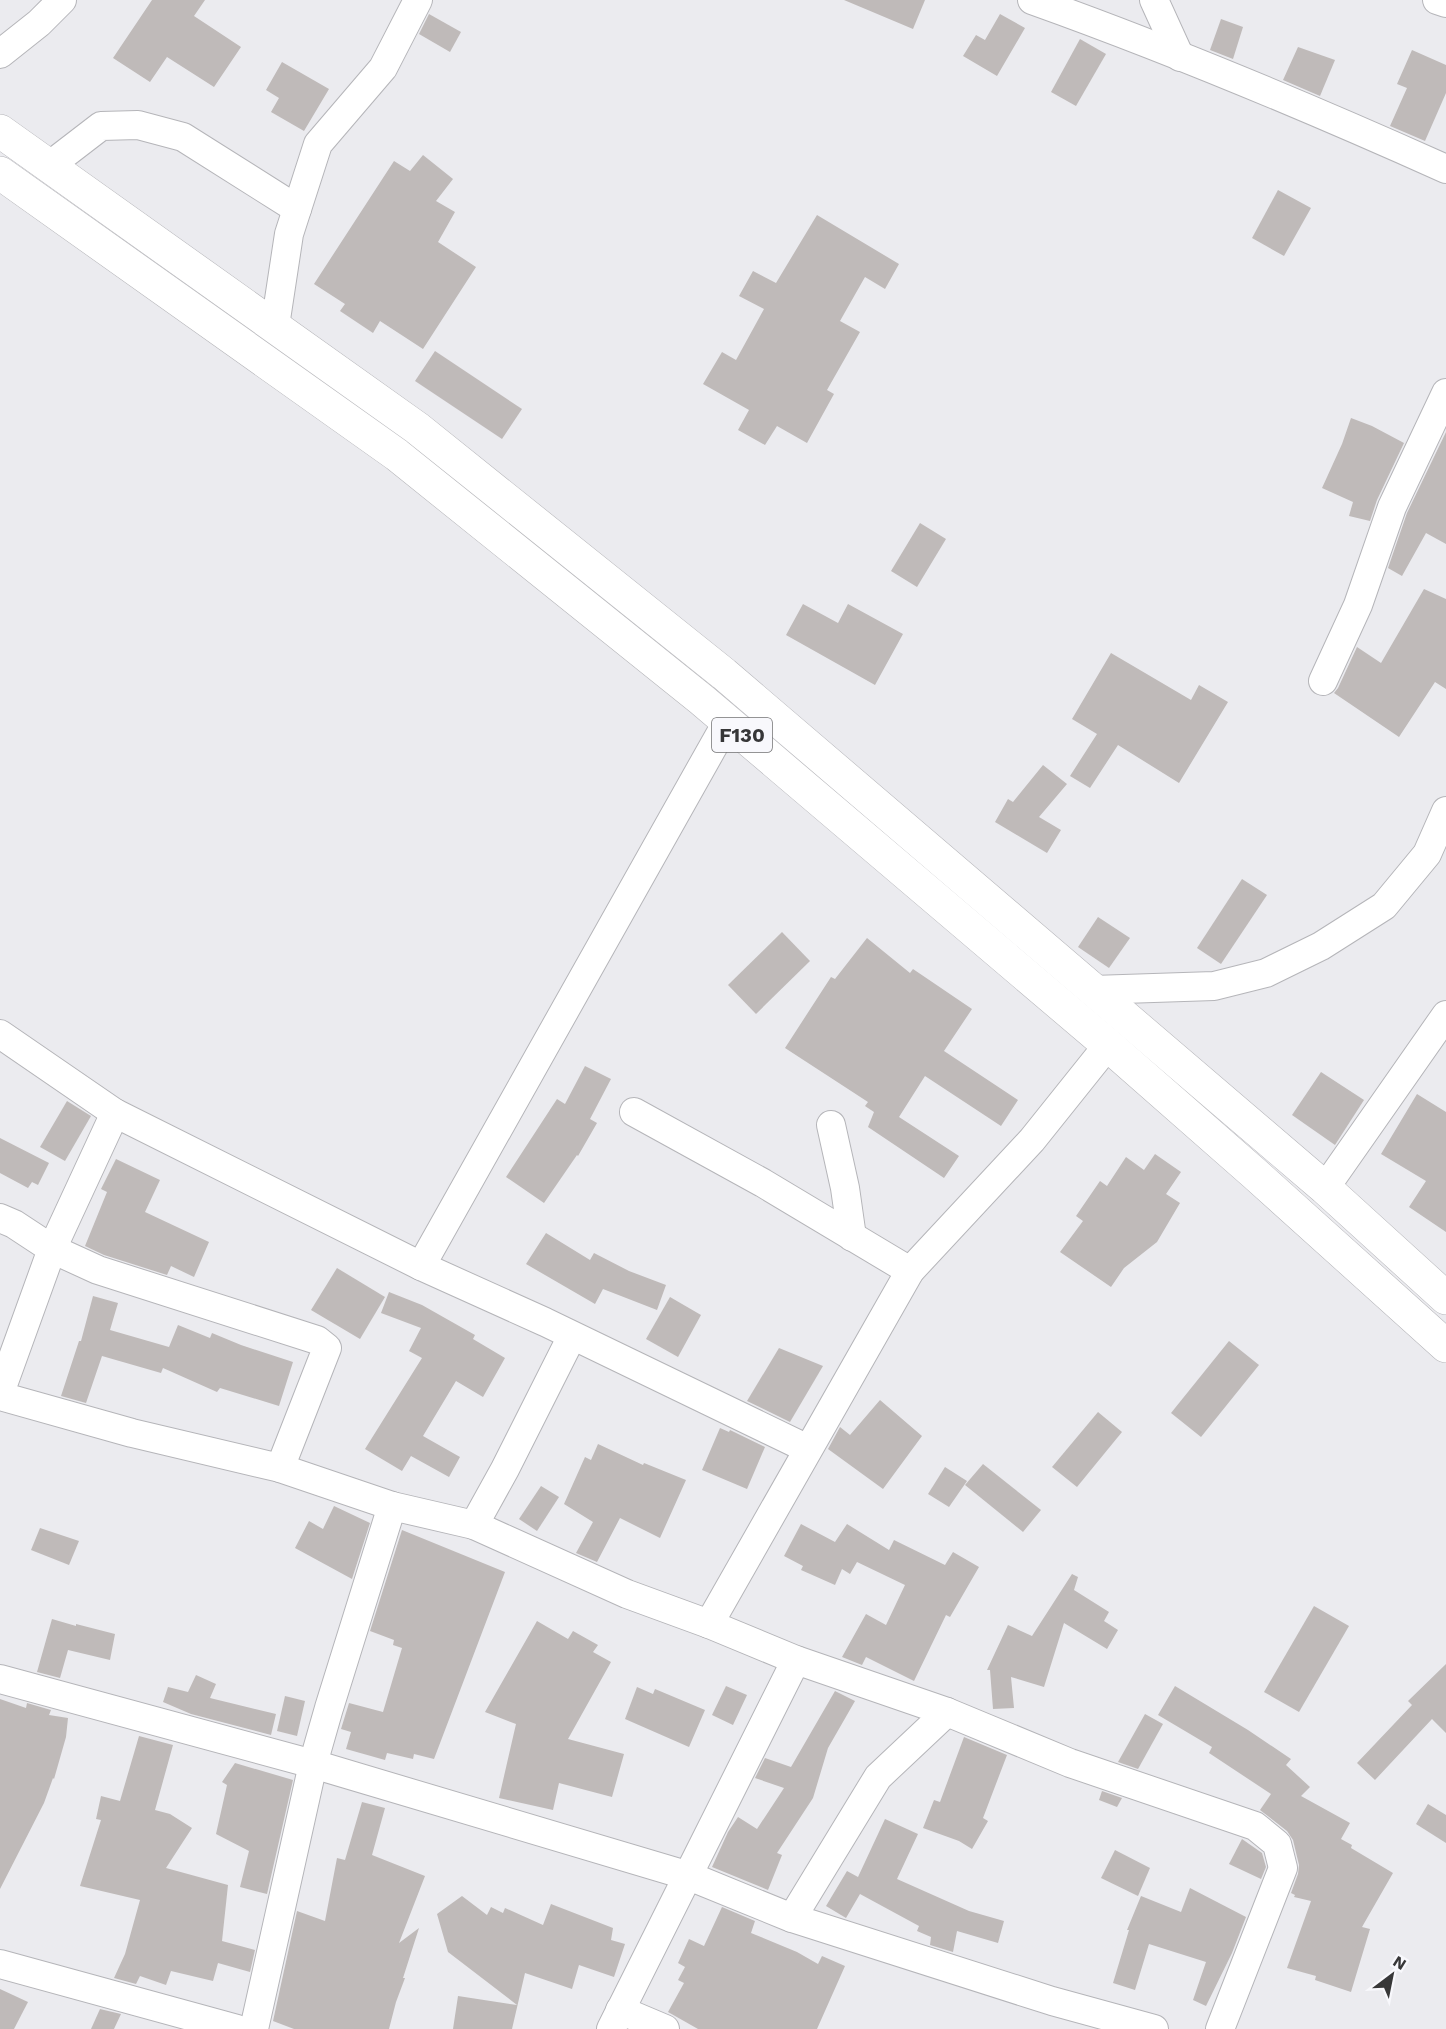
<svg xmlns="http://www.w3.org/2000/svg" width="1446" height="2029" font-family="'Work Sans',sans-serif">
<rect width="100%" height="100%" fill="#ebebef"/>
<g fill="#bfbab9">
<path d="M152,0h53l-11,16 47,31 -27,40 -47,-30 -17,25 -37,-24z"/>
<path d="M844,0h81l-12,29z"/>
<path d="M429,14l32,18 -11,20 -31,-18z"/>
<path d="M1000,14l25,14 -28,48 -34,-20 13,-21 9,5z"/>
<path d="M1221,19l22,8 -10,32 -23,-9z"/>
<path d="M1080,39l26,15 -30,52 -25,-14z"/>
<path d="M1298,47l37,13 -15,36 -37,-16z"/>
<path d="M1412,50l34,15v28l-21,48 -35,-15 17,-38 -10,-4z"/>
<path d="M282,62l47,27 -25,42 -33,-19 8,-14 -13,-8z"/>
<path d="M423,155l30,24 -17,22 19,11 -17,30 38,25 -53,82 -43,-28 -7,12 -33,-22 5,-7 -31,-20 80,-123 16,10z"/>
<path d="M1278,190l33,18 -27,48 -32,-18z"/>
<path d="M817,215l82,49 -14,25 -20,-12 -25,44 20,11 -33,58 7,4 -27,49 -30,-17 -12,19 -27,-15 11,-20 -46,-26 19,-32 14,8 28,-51 -25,-13 14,-25 23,12z"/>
<path d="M435,351l87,58 -20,30 -87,-58z"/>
<path d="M1351,418l21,8 32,17 -27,57 -7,21 -21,-5 4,-14 -31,-14 20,-44z"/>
<path d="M1446,432v112l-20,-11 -24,43 -14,-8 19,-55z"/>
<path d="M920,523l26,16 -29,48 -26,-16z"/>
<path d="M1424,589l22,10v90l-11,-7 -36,55 -65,-44 4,-5 19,-41 24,16z"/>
<path d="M803,604l35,19 10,-19 55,30 -28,51 -89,-50z"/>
<path d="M1111,653l80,47 8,-15 29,17 -49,81 -61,-38 -28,43 -20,-12 27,-42 -25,-15z"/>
<path d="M1043,765l24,19 -28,33 22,13 -14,23 -52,-31 13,-23 5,3z"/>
<path d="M1242,879l25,16 -46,69 -24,-16z"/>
<path d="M1098,917l32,21 -21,30 -31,-21z"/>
<path d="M782,932l28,29 -54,53 -28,-29z"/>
<path d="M867,938l43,35 3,-4 59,40 -28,42 74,49 -17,26 -76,-50 -26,41 60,39 -15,22 -76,-51 6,-15 -9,-6 3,-4 -83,-54 46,-71 4,2z"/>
<path d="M585,1066l26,13 -21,40 7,4 -19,33 -1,-1 -33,48 -38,-26 51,-78 8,5z"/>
<path d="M1321,1072l43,28 -29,45 -43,-30z"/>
<path d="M1417,1094l29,18v120l-37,-25 17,-26 -45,-27z"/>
<path d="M67,1101l24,15 -26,45 -25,-14z"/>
<path d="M0,1138l49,25 -11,22 -6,-3 -4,6 -28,-15z"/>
<path d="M1155,1154l26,18 -15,22 14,9 -23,39 -33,26 -13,19 -51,-35 23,-31 -7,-5 24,-35 7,5 19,-29 18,13z"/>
<path d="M116,1159l44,21 -15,32 64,30 -15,35 -23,-11 -4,9 -63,-20 -19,-9 22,-54 -6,-3z"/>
<path d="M546,1233l44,27 4,-7 35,18 37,14 -9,25 -54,-21 -8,15 -69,-40z"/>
<path d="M337,1268l48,29 -25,42 -49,-29z"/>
<path d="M389,1292l33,13 53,30 -2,4 32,19 -22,39 -27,-16 -33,55 37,21 -11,20 -38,-21 -9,15 -37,-22 57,-91 -13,-7 12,-23 -40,-15z"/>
<path d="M93,1296l25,7 -8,27 59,17 9,-22 32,13 2,-5 29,12 52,17 -14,44 -59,-18 -3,4 -54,-24 -2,5 -59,-17 -16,47 -25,-7 18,-55h2z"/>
<path d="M670,1297l31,18 -23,42 -32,-18z"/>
<path d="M1229,1341l30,24 -58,72 -30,-24z"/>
<path d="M779,1348l44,18 -33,56 -43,-21z"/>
<path d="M880,1400l42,36 -39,53 -55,-40 12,-22 10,8z"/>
<path d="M1098,1412l24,20 -45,55 -25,-20z"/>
<path d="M720,1428l9,4 1,-2 35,17 -18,42 -45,-19z"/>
<path d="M598,1444l45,21 1,-2 42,17 -26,58 -40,-20 -23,44 -21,-9 17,-31 -29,-18 21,-47 6,3z"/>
<path d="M983,1464l58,46 -18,22 -58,-47z"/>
<path d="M945,1467l22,14 -18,26 -21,-13z"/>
<path d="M541,1486l18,11 -22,34 -18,-12z"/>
<path d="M334,1506l36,17 -18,56 -57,-31 14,-27 14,8z"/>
<path d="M801,1524l34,18 12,-18 42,26 5,-10 51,25 8,-13 26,15 -29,50 -4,-2 -32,66 -48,-24 -4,8 -20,-8 24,-43 20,11 19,-40 -48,-23 -7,12 -8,-5 -7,16 -34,-15 2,-4 -19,-10z"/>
<path d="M40,1528l39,13 -10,24 -38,-15z"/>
<path d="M402,1530l103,42 -71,187 -20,-5 -1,5 -26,-6 -2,7 -39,-11 5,-17 -10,-3 8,-26 34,9 19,-64 -9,-3 1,-5 -24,-9z"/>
<path d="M1072,1574l6,3 -4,13 35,22 -5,9 14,9 -11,19 -43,-26 -20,64 -33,-10 3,31 -21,1 -3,-39h-3l21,-45 24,11z"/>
<path d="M1314,1606l35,20 -50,86 -35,-20z"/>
<path d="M52,1619l24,7v-2l39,10 -5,26 -42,-10 -8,28 -23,-6z"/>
<path d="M537,1621l31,18 5,-8 25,14 -5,7 18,10 -43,77 56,15 -12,43 -53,-14 -6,27 -54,-12 17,-74 -31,-12z"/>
<path d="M1446,1664v69l-14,-14 -57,61 -18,-17 55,-58 -4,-4z"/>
<path d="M196,1675l20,9 -6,14 66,16 -5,21 -80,-21 -28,-12 5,-15 20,5z"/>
<path d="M726,1686l21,9 -14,30 -21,-10z"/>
<path d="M1175,1686l73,44 43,29 -5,6 24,22 -9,9 49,27 -9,16 11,6 -1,3 42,25 -31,54 8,2 -19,63 -36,-12 1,-4 -29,-8 24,-67 -17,-4 1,-2 -4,-2 7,-19 1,-9 -6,-25 -6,-9 -27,-21 11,-16 -62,-41 3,-6 -54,-32z"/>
<path d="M637,1687l16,7 2,-5 50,21 -16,37 -64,-28z"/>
<path d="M835,1691l20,10 -27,47 -15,50 -36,55 5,2 -14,35 -56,-23 16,-35 10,-15 19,12 27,-41 -29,-10 10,-20 26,9z"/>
<path d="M285,1696l20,5 -8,35 -20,-5z"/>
<path d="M0,1699l26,9 1,-5 24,7 -2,5 19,3 -2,19 -12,42 -1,-1 -9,25 -44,86z"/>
<path d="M1145,1714l18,10 -25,45 -20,-7z"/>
<path d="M139,1736l34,9 -18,65 15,4 22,14 -26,40 62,17 -6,56 33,9 -5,22 -32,-9 -5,18 -42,-10 -5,14 -26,-9 -4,8 -22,-6 11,-24 15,-54 -60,-14 21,-66 -5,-1 5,-23 19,5z"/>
<path d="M964,1737l43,18 -24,63 5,3 -16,28 -13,-8 -36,-13 11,-28 6,2z"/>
<path d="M235,1763l58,17 -26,114 -27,-7 9,-36 -33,-17 11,-49 -5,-3z"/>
<path d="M1102,1791l20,7 -5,9 -18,-7z"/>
<path d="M362,1802l23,6 -13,47 53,21 -26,67 20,-15 -16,50h2l-9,24 -7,27h-95l-21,-8 24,-110 28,10 12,-63 8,2z"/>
<path d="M1428,1804l18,11v28l-30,-19z"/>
<path d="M885,1819l33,15 -21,45 72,32 35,10 -6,22 -41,-12 -4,21 -23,-7 1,-8 -14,-6 2,-5 -59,-32 -14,24 -20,-12 21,-35 11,6z"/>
<path d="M1242,1839l20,14 4,14 -5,12 -32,-15z"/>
<path d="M1115,1850l35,18 -12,28 -37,-18z"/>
<path d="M1190,1888l56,29 -14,36 -26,53 -13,-6 13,-38 -57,-18 -14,46 -22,-7 16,-53h-2l14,-34 40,16z"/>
<path d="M462,1896l25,19 4,-8 12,6 2,-5 38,17 8,-21 62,24 -2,12 14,4 -11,33 -35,-12 -7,24 -47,-16 -13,56h-59l5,-33 59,9 -69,-53 -11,-38z"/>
<path d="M722,1907l33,14 -4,12 46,19 21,12 4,-8 23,10 -28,63h-119l-30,-17 16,-29 -6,-3 7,-13 -7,-4 11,-24 15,7z"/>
<path d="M0,1989l28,13 -14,27h-14z"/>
<path d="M100,2009l21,5 -7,15h-23z"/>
</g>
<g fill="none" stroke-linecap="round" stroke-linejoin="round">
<defs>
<g id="minor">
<path d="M1032,0c140,50 278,108 414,169"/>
<path d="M1154,0l26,57"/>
<path d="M1437,0l9,3"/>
<path d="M0,54l39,-31 23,-23"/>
<path d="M49,166l52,-40 37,-1 45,12 114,72"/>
<path d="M275,326l14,-92 29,-90 65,-76 35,-68"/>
<path d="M1323,681l35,-76 34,-98 54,-114"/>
<path d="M1093,990l121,-4 52,-13 55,-27 63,-40 43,-52 19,-43"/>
<path d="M0,1034l115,79 306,153 124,56 263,127"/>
<path d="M1108,1045l-76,95 -122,131 -201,353 87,36 151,52 123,51 185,63 22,18 6,24 -63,161"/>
<path d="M634,1112l129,71 147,88"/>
<path d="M831,1125l14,63 7,49"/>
<path d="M1325,1188l121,-173"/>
<path d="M0,1218l14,6 38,25 46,21 219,70 10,8 -47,120"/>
<path d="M421,1266l306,-544"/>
<path d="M0,1393l52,-144 63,-136"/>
<path d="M0,1396l132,37 148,35 112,38"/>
<path d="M474,1525l153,69 82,30"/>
<path d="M0,1679l313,85 376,112 103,42 260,83 102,28"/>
<path d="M792,1918l86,-141 69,-65"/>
<path d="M0,1964l237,65"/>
<path d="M620,2010l45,19"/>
<path d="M254,2029l59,-265 16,-56 63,-202 82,19 31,-56 67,-133"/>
<path d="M611,2029l185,-369"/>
</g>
<g id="major">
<path d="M0,131l417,297 307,246 601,514 121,110"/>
<path d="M0,173l397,282 305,245 406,345 147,129 191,172"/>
</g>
</defs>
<use href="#minor" stroke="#b5b5b9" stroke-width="30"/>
<use href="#major" stroke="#b5b5b9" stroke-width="34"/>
<use href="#minor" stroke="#fff" stroke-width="28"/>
<use href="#major" stroke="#fff" stroke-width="33"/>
</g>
<g text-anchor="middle" stroke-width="6" stroke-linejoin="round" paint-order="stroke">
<rect fill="#f8f8fc" stroke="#717173" stroke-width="1.5" x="712" y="718" width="60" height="34" rx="4.5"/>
<g font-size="20" font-weight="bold" fill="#373738">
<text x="742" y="742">F130</text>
</g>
</g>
<g transform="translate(1392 1975) rotate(32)" stroke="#f8f8fc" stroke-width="4.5" paint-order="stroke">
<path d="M0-4.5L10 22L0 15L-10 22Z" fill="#373738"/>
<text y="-9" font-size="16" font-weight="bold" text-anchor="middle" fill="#373738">N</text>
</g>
</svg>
